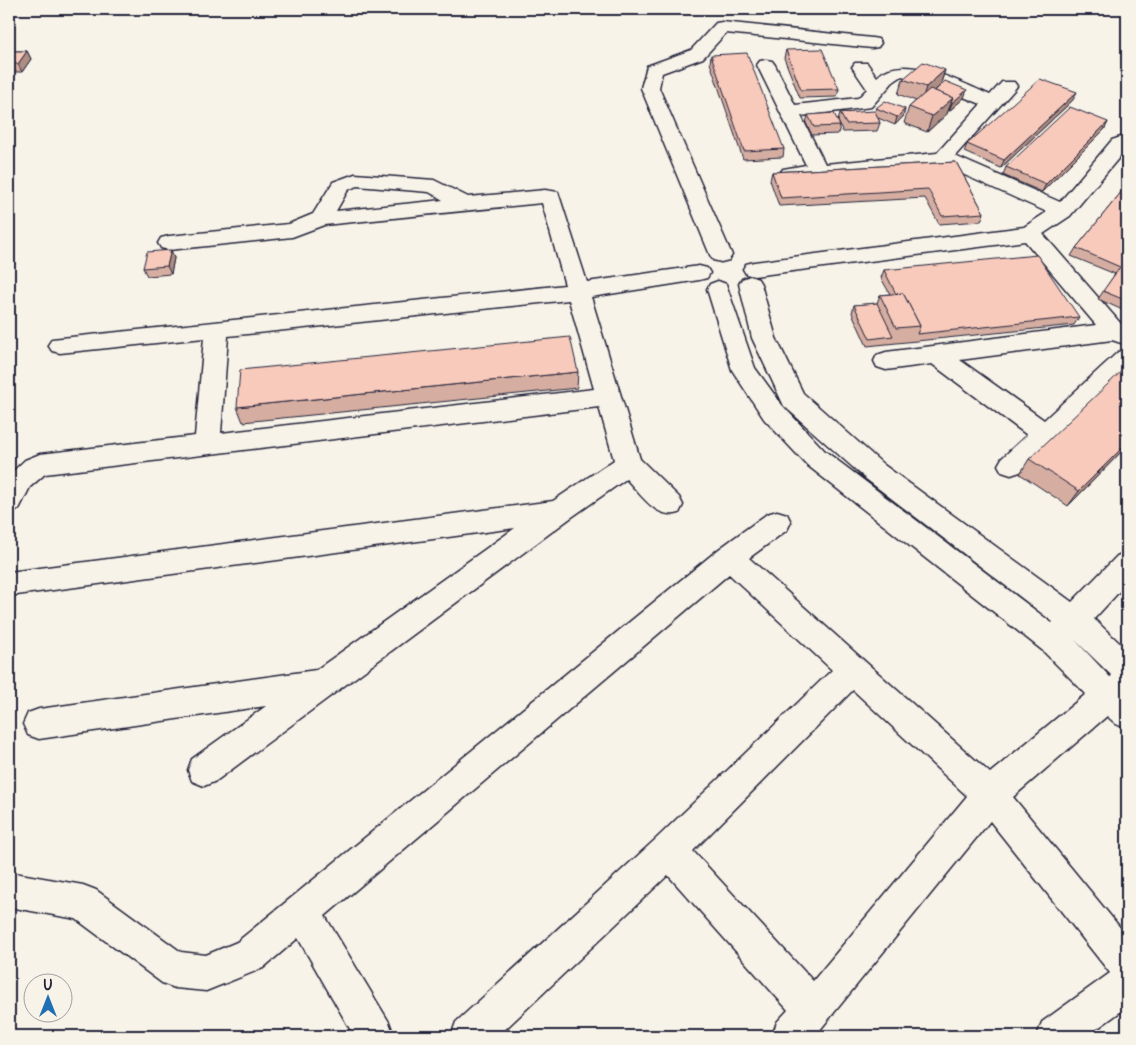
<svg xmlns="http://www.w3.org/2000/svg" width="1136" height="1045" font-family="Pangolin,sans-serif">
<rect width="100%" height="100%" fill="#f7f3e8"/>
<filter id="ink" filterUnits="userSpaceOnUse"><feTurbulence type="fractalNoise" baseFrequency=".02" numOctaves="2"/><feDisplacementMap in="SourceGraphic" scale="10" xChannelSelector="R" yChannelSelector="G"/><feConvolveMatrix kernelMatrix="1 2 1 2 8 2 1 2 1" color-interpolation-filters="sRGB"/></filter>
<g filter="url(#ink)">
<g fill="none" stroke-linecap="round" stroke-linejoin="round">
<defs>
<g id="minor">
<path d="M722,22l150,16 6,1 3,4 -3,4 -6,1 -146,-15 -23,25 -41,15 -3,15 73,167 -3,5 -8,2 -8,-2 -3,-5 -69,-167 6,-22 44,-16 25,-27z"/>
<path d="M766,60l6,1 3,4 20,40 63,-7 9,-9 -15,-22 3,-4h12l10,14c25,-26 85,6 113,18l12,-13h12l3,4 -3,4 -59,66 105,46 52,-62 15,-5v13l-57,68 -27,18 79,91 5,2v18l-15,-5 -152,20 84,60 74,-68 9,-3v23l-107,100 -9,3 -9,-3 -4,-7 4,-7 25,-23 -95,-71 -46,6 -9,-3 -3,-6 3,-6 9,-3 210,-27 -71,-84 -271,35 -8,-2 -3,-5 3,-5 8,-2 270,-35 23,-15 -107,-48 -150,15 -7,-2 -3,-4 3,-4 23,-4 -49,-100 3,-4zM902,76l34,10 45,18 -44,49 -112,11 -24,-48 70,-9 22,-25z"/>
<path d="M355,174l79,6 34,17 77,-7 13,2 29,90 112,-16 8,2 3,5 -3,5 -8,2 -108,17 49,162 39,38 4,8 -4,8c-23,7 -38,-19 -53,-34l-57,40 -353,262 -12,5 -12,-5 -4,-11 4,-11 74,-53 -227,33 -11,-4 -5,-11 5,-11 11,-4 277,-39 199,-142 -506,68v-24l544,-71 61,-41 -15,-53 -554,67 -15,13 -11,22 -10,3v-37l16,-15 15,-6 155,-18 9,-98 -144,15 -8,-2 -4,-6 4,-6 513,-54 -23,-82 -218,22 -32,12 -123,13 -8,-2 -3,-5 3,-5 8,-2 120,-12 24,-10 20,-32zM357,186l72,6 14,8 -107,11 12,-21zM569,300l25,89 -373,44 7,-97z"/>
<path d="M750,276l8,3 3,5 15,54 27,55 81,72 188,137 45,-46 10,-4v31l-33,36 33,31v79l-11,-5 -9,-8 -94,81 114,139v71l-40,29h-50l5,-14 68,-49 -120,-152 -175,215h-43l5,-14 11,-12 -120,-135 -170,161h-47l5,-14 201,-184 175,-168 -103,-96 -404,342 64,106 5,14h-40l-56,-98 -35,30 -57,23 -31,-3 -13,-5 -86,-64 -67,-12v-35l74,13 13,5 85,62 25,3 31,-13 482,-393 48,-35 10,-3 10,3 4,8 -4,8 -38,28 241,215 96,-79 -44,-44 -235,-185 -43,-46 -32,-49 -25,-81 3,-5 8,-3 8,3 29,84 27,37 43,46 227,172 1,-1 -187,-143 -82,-73 -32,-68 -13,-54 3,-5zM1075,640l37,36 -2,1zM853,690l114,106 -154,185 -120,-130z"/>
</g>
</defs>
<use href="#minor" stroke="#22223b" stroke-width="3"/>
<use href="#minor" fill="#f7f3e8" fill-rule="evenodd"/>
</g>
<g fill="#d5aea1" stroke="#22223b">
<path d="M786,50l53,39 -2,8 -37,1 -16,-40z"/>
<path d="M9,51h18l4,8 -9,13h-13z"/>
<path d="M711,55l73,94 -1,8 -40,2 -33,-96z"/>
<path d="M945,70l-5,16 24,12 -15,13h-1l-1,3 -20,18 -23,-9 5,-16 7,-6 -18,-7 5,-15z"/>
<path d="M1073,100l-72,68 -37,-16 3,-8z"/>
<path d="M876,108l29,1 -2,8 -8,8 -17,-7 2,5 -3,8 -34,1 -5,-11 2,-8h35z"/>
<path d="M808,115l32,11 -2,8 -26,1 -6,-12z"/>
<path d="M1108,122l-4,8 -62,62 -39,-17 3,-8z"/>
<path d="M956,162l28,51 -3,8 -42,3 -14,-26 -146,8 -9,-26 2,-8z"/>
<path d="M1127,185v127l-29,-13 17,-25 -44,-18 5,-8z"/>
<path d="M171,250l3,8 -3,16 -24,2 -4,-8z"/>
<path d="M884,270l195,47 -5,8 -207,21 -15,-33 2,-8 23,-2 3,-8 10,-1 -9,-16z"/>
<path d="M578,372l-1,16 -334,34 -6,-15z"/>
<path d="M1127,446l-59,60 -48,-32 9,-15z"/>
</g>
<g fill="#ae8d83" stroke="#22223b">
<path d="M27,51l4,8 -9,13 -4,-8z"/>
<path d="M945,70l-5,16 -19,17 5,-16z"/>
<path d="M967,90l-3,8 -15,13 3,-8z"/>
<path d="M1077,92l-4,8 -72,68 3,-8z"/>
<path d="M953,98l-6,16 -20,18 5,-16z"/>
<path d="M905,109l-2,8 -8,8 2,-8z"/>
<path d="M1108,122l-4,8 -62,62 4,-8z"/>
<path d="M171,250l3,8 -3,16 -4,-8z"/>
<path d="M1127,443v3l-59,60 11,-15z"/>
</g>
<g fill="#f8cabb" stroke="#22223b">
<path d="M822,49l17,40 -38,1 -15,-40z"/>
<path d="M9,51h18l-9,13h-9z"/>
<path d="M747,53l37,96 -40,2 -33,-96z"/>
<path d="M923,62l22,8 -19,17 -23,-8z"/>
<path d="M1040,79l37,13 -73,68 -37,-16z"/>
<path d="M945,81l22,9 -15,13h-1l2,-5 -18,-7z"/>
<path d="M930,89l23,9 -21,18 -23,-9z"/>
<path d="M885,101l20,8 -8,8 -21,-9z"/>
<path d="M1070,107l38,15 -62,62 -40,-17z"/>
<path d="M875,111l5,12 -34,1 -6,-11z"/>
<path d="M834,113l6,13 -26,1 -6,-12z"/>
<path d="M956,162l28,51 -42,3 -14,-27 -147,9 -9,-26z"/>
<path d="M1127,185v116l-24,-10 17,-24 -44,-19z"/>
<path d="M171,250l-4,16 -24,2 4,-16z"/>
<path d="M1037,255l42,62 -162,17 3,-8 -17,-33 -7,1 -12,-24z"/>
<path d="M903,293l17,33 -24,2 -16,-33z"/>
<path d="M877,303l16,33 -23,3 -16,-34z"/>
<path d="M570,337l8,35 -341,35 3,-37z"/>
<path d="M1127,366v77l-48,48 -50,-32z"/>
</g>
</g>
<rect width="1136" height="1045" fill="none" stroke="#f7f3e8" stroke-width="30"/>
<rect x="15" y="15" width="1106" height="1015" fill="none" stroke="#22223b" stroke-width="2" filter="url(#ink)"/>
<g transform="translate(48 998)"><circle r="24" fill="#f7f3e8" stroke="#a29fa3"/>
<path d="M0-4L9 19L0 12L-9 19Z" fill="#1f6fb2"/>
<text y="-8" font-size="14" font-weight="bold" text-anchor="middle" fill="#22223b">U</text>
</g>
</svg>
